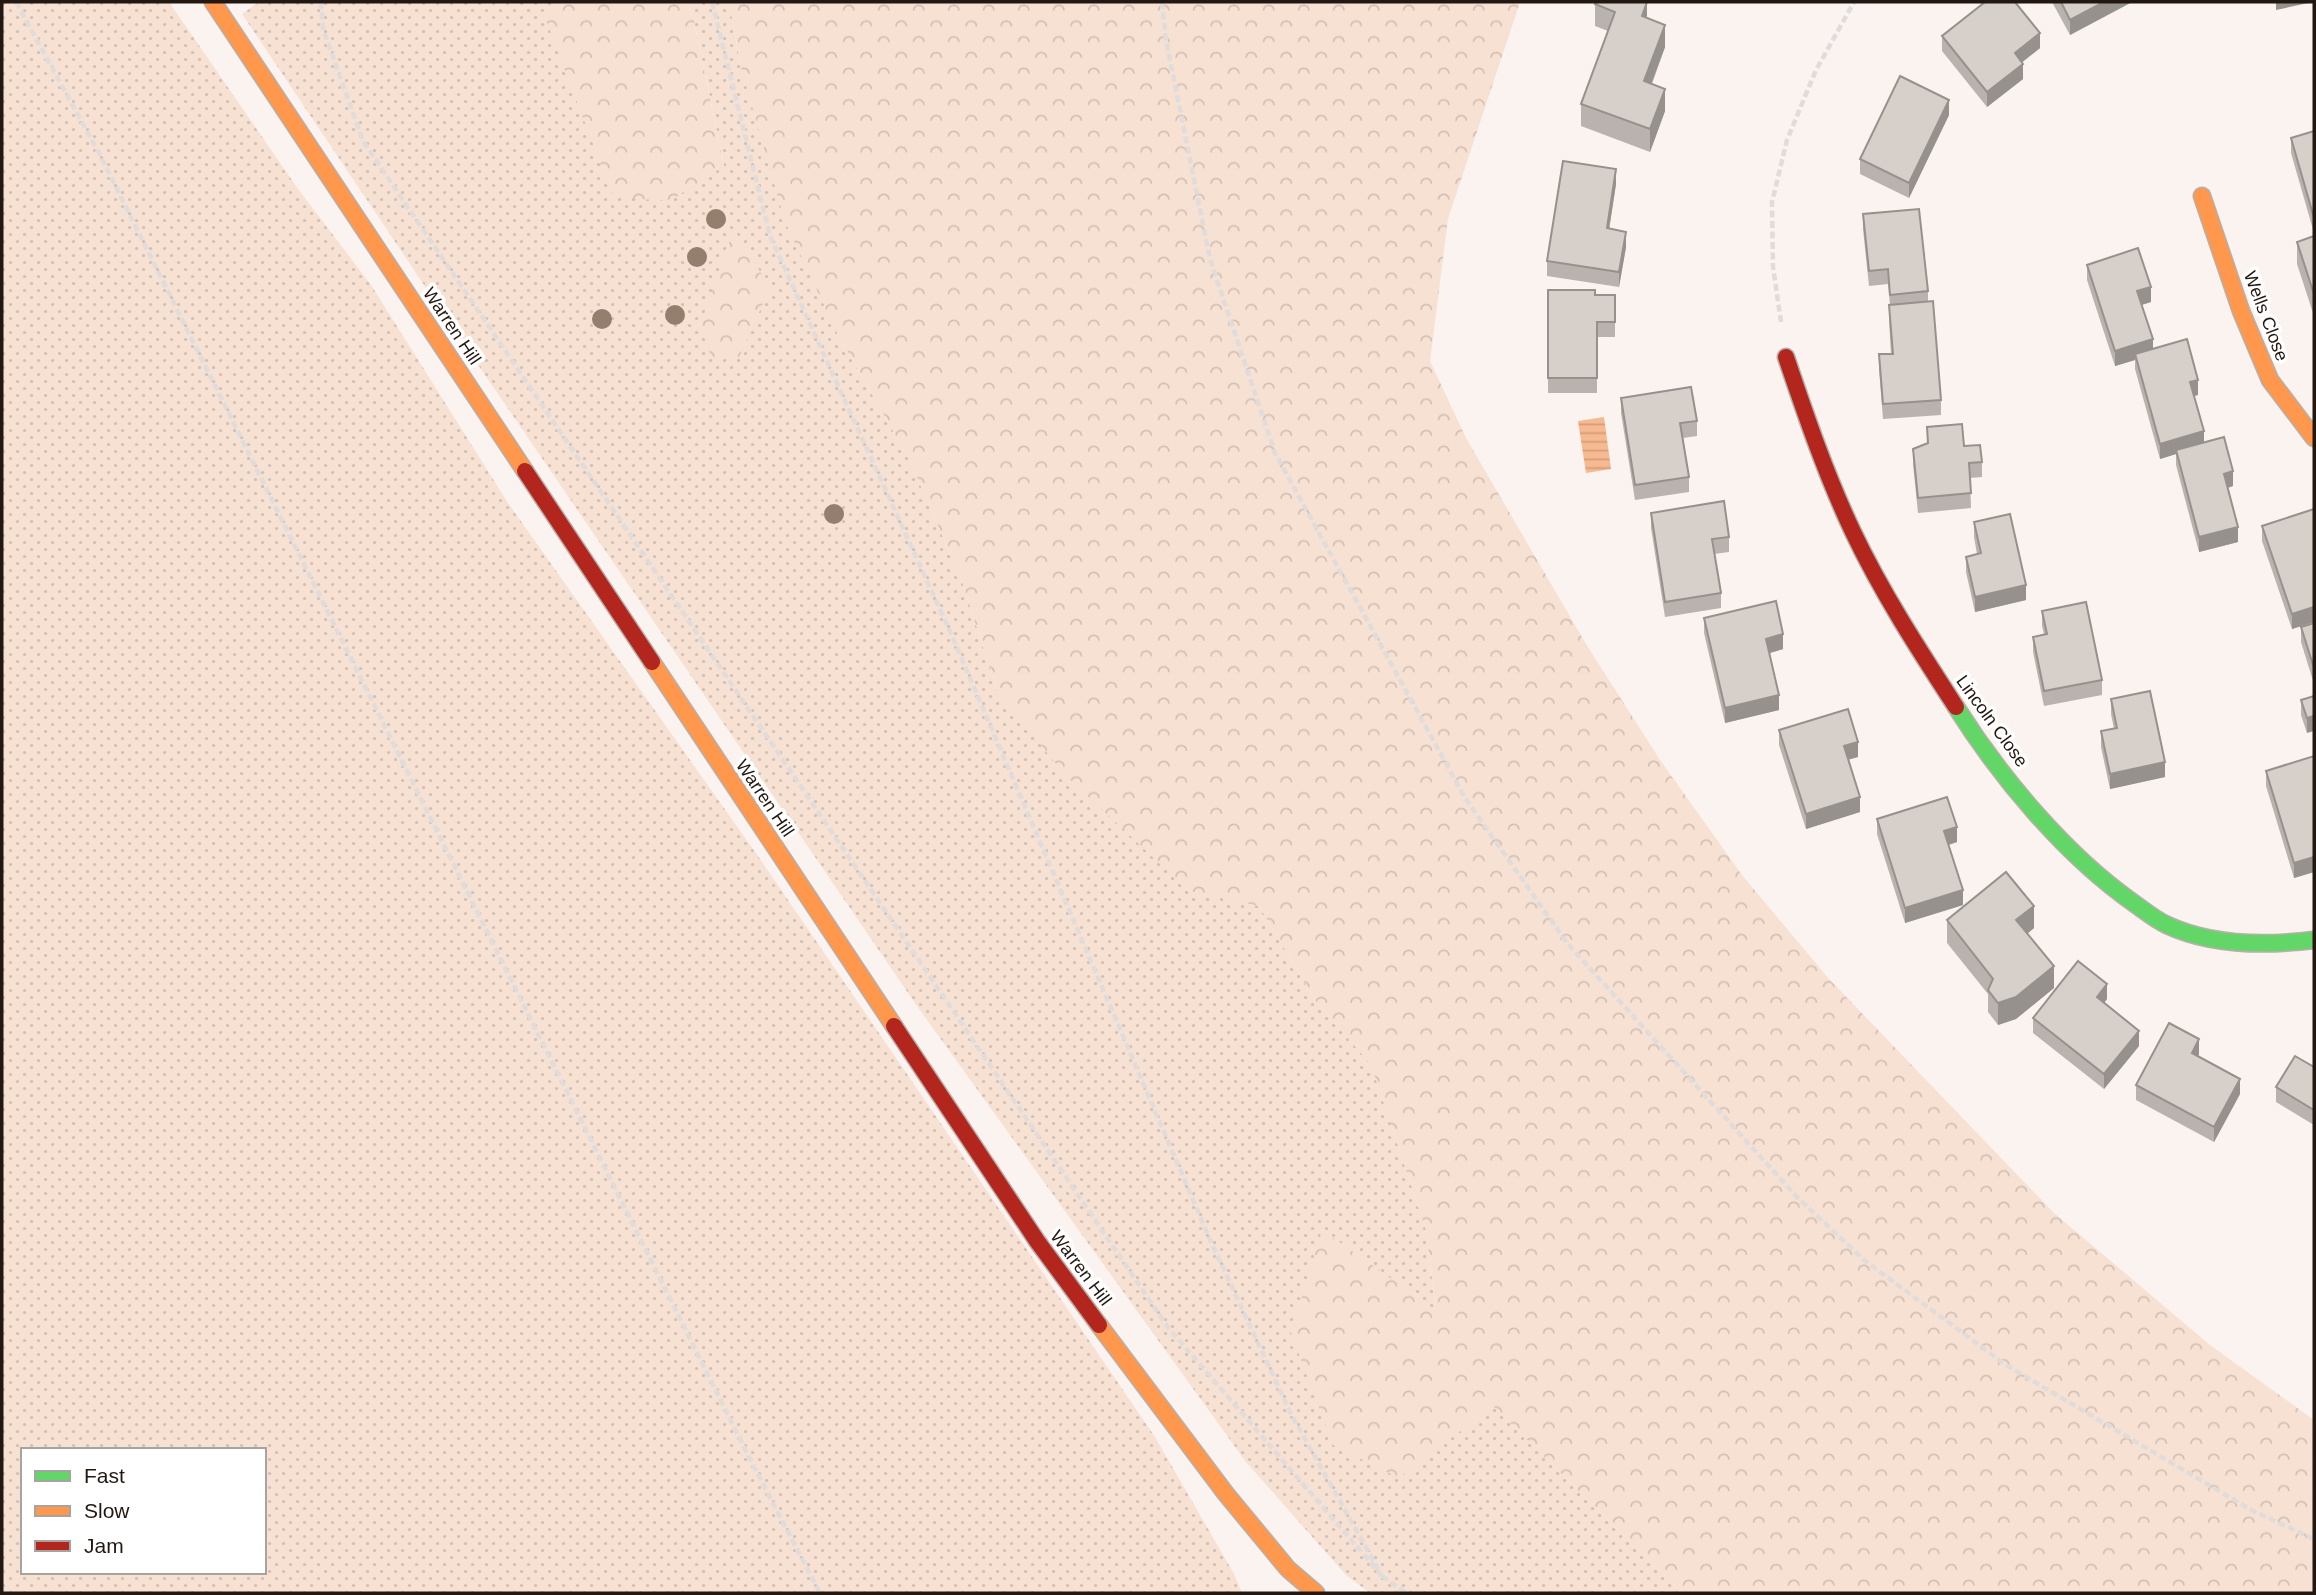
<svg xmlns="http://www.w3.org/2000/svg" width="2316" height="1595" font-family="Helvetica,sans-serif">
<defs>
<pattern id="grass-dots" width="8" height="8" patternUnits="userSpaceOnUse" patternTransform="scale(1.75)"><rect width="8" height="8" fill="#f7e1d3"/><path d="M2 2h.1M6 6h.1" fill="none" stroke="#d3c0b4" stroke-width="1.8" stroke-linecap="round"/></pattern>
<pattern id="forest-crowns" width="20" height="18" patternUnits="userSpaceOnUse" patternTransform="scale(1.75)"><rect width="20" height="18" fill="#f7e1d3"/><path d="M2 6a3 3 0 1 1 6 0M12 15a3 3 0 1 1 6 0" fill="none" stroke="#d3c0b4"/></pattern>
<pattern id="water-rules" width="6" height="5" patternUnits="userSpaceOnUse" patternTransform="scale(1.75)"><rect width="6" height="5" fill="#f6b990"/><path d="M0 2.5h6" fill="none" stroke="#d39e7b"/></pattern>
</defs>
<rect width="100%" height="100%" fill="#faf3ef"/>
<g fill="url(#grass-dots)" fill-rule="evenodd">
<path d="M2,2h167l129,187 73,96 137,218 252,356 395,578 79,137 8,19h-1240zM23,1450h241v122h-241z"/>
<path d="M259,2h301l-17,10 181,153 -34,-163h39l12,66 97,267 71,124 53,122 35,110 192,200 70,15 56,94 56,64 55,166 10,81 -114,-81 77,247 94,-71 189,187h-312l-24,-18 -100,-113 -329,-456 -458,-669 -217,-323z"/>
</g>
<g fill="url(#forest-crowns)">
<path d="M560,2h130l34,164 -54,35 -57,-4 -70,-185z"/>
<path d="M729,2h791l-72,217 -18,142 36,77 120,206 74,116 82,115 87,104 225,234 156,132 104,75v173h-632l-189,-187 -94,72 -66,-33 -42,-112 31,-103 114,80 -10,-80 -55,-165 -56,-65 -56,-94 -70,-15 -124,-116 -68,-84 -35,-110 -53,-122 -71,-124 -53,-113 -44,-154z"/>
<path d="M734,229l36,59 -31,69h-28l-11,-32z"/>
</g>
<path fill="url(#water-rules)" d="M1604,417l7,52 -25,4 -8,-52z"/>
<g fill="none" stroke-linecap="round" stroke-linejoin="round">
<defs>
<path id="fast" d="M1956,707c45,71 110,149 179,197 10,7 21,16 32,21 45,21 98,21 147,15"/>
<g id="slow">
<path d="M213,2l312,469"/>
<path d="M2202,196l39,115 29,69 44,58"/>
<path d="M652,662l242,364"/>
<path d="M1099,1325l127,169 62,75 28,24"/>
</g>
<g id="jam">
<path d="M1786,357c20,59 40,118 67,175 29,61 66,118 103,175"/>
<path d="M525,471l127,191"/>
<path d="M894,1026l143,215 62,84"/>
</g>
</defs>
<use href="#fast" stroke="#b7afaa" stroke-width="19"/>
<use href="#slow" stroke="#b7afaa" stroke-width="19"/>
<use href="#jam" stroke="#b7afaa" stroke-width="19"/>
<g stroke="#dfdcdb" stroke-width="4.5" stroke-dasharray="7 3.5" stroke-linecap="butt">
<path d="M16,2l84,153 653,1310 67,128"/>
<path d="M321,2l2,27 40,112 804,1185 216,251"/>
<path d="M712,2l58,234 182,400 259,606 80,172 87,155"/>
<path d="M1162,2l4,38 44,219 65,194 190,345 102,145 230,254 67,63 142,105 247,146 61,28"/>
<path d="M1781,322l-8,-55 -1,-65 15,-62 29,-70 38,-68"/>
<path d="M1382,1576l24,17"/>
</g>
<use href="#fast" stroke="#63d668" stroke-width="16"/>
<use href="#slow" stroke="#ff974d" stroke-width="16"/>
<use href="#jam" stroke="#b3261e" stroke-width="16"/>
</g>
<g fill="#947f6f">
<circle cx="716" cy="219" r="10"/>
<circle cx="697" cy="257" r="10"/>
<circle cx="675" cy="315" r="10"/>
<circle cx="602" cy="319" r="10"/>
<circle cx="834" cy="514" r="10"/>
</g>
<g fill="#b9b2ae">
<path d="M2052,2h80l-62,33z"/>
<path d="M1595,4l52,14 18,29 -13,37 13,27 -15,41 -69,-26v-22l27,-73 -13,-5z"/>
<path d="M1942,36l98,12 -18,14 1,17 -36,28 -45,-56z"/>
<path d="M1949,115l-40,83 -49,-24v-15z"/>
<path d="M2314,131v102l-23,-80v-15z"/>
<path d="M1616,184l-7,45 17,18 -7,40 -72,-11v-15z"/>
<path d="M1863,214l65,77v11l13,98v15l-58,4 -4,-50v-15h12l-2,-34v-15h1l-2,-21 -19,2 -6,-57z"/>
<path d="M2314,236v80l-17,-52v-22z"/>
<path d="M2087,265l64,37 -9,3 11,43 45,47 -4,1 10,46 29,44 -5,2 10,54 -39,10 -23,-87v-11l-16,5 -25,-90v-9l-20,6 -28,-86z"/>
<path d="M1548,290l47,5h20v42h-18v56h-49z"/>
<path d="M1621,398l76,23v15l-14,2 6,39v15l-54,8 -14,-87z"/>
<path d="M1927,427l37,19 18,16v15l-12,1 1,30 -53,5 -5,-49v-15l14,-6z"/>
<path d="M2314,510v112l-22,7 -30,-88v-15z"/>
<path d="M1651,513l78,24v15l-15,2 7,39v15l-56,9 -14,-89z"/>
<path d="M1974,522l52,78 -51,12 -9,-40v-15l11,-3 -3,-17z"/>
<path d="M2042,611l60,69v15l-58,11 -11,-54v-15l11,-3 -2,-8z"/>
<path d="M1704,618l79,31 -13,4 9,57 -54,13 -21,-90z"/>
<path d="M2314,623v61l-13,-42v-15z"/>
<path d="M2314,696l-7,37 -6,-18v-15z"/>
<path d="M2111,699l54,78 -55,12 -9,-42v-16l13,-2 -3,-15z"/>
<path d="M1779,730l79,27 -9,2 11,53 -54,17 -27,-84z"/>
<path d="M2314,756v116l-20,6 -28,-92v-15z"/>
<path d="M1877,819l80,23 -8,3 14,60 -58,18 -28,-89z"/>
<path d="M1947,920l87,8 -7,6 27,54 -38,31 -18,6 -10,-13v-18l-41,-51z"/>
<path d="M2107,999l-3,4 35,43 -35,43 -71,-56v-15z"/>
<path d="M2199,1054l-1,2 42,38 -26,48 -78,-42v-15z"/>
<path d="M2314,1067v58l-38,-23v-15z"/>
</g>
<g fill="#96918d">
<path d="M1647,2v22l-5,-8z"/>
<path d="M2104,2h28l-62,33v-15z"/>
<path d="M2276,2h37l-37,8z"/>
<path d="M1665,25v22l-21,56v-22z"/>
<path d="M2040,33v15l-25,20v-15z"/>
<path d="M2023,64v15l-36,28v-15z"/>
<path d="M1665,89v22l-15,41v-23z"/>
<path d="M1949,100v15l-40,83v-15z"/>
<path d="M1616,169v15l-9,59v-15z"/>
<path d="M1626,232v15l-7,40v-15z"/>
<path d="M2151,287v15l-14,4v-15z"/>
<path d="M2153,339v15h-18v6l-20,6v-15z"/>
<path d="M2198,380v15l-8,2v-15z"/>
<path d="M2204,431v15l-28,4v4l-16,5v-15z"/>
<path d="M2233,471v15l-9,3v-15z"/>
<path d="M2238,527v15l-39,10v-15z"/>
<path d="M2026,585v15l-51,12v-15z"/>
<path d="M2314,607v15l-22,7v-15z"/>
<path d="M1783,634v15l-17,5v-15z"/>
<path d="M1779,695v15l-54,13v-15z"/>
<path d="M2314,716v15l-7,2v-15z"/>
<path d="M1858,742v15l-14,4v-15z"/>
<path d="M2165,762v15l-55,12v-15z"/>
<path d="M1860,797v15l-54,17v-15z"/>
<path d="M1957,827v15l-13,4v-15z"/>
<path d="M2314,857v15l-20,6v-15z"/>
<path d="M1963,890v15l-58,18v-15z"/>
<path d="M2034,906v22l-18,15v-23z"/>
<path d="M2054,966v22l-38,31 -18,6v-22z"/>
<path d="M2107,984v15l-10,13v-15z"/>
<path d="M2139,1031v15l-35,43v-15z"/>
<path d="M2199,1039v15l-7,14v-15z"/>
<path d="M2240,1079v15l-26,48v-15z"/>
</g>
<g fill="#d7cfca" stroke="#96918d" stroke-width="2">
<path d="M1596,2h51l-5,14 23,9 -21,56 21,8 -15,40 -69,-25 34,-92 -20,-8z"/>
<path d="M1985,2h30l25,31 -25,20 8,11 -36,28 -45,-56z"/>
<path d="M2061,2h43l-34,18z"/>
<path d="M1900,76l49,24 -40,83 -49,-24z"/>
<path d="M2314,131v87l-23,-80z"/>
<path d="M1563,161l53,8 -9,59 19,4 -7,40 -72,-11z"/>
<path d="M1919,209l9,82 -38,4 -2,-26 -19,2 -6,-57z"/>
<path d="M2314,236v58l-17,-52z"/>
<path d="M2138,248l13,39 -14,4 16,48 -38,12 -28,-86z"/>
<path d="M1548,290h47v5h20v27h-18v56h-49z"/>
<path d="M1933,301l8,99 -58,4 -4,-50h14l-4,-49z"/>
<path d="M2187,339l11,41 -8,2 14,49 -44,13 -25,-90z"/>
<path d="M1691,387l6,34 -17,2 9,54 -54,8 -14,-87z"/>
<path d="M1962,424l2,22 16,-1 2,17 -13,1 2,30 -53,5 -5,-49 15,-6 -1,-16z"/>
<path d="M2224,437l9,34 -9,3 14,53 -39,10 -23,-87z"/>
<path d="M1724,501l5,36 -17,2 9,54 -56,9 -14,-89z"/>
<path d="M2314,509v98l-22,7 -30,-88z"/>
<path d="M2010,514l16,71 -51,12 -9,-40 15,-4 -7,-31z"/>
<path d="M1776,601l7,33 -17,5 13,56 -54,13 -21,-90z"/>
<path d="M2086,602l16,78 -58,11 -11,-54 14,-3 -5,-23z"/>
<path d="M2314,623v45l-13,-41z"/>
<path d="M2150,691l15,71 -55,12 -9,-43 16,-3 -6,-29z"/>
<path d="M2314,696v20l-7,2 -6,-18z"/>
<path d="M1848,709l10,33 -14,4 16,51 -54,17 -27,-84z"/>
<path d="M2314,756v101l-20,6 -28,-92z"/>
<path d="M1947,797l10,30 -13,4 19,59 -58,18 -28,-89z"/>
<path d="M2006,872l28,34 -18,14 38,46 -38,31 -18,6 -10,-13 5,-11 -46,-59z"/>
<path d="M2078,961l29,23 -10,13 42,34 -35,43 -71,-56z"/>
<path d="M2169,1023l30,16 -7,14 48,26 -26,48 -78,-42z"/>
<path d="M2295,1056l19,11v43l-38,-23z"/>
</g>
<g text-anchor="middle" stroke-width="7" stroke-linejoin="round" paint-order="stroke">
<g font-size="18" fill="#231811" stroke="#fff">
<text transform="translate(2266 316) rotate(69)" y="6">Wells Close</text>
<text transform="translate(452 326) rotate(56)" y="6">Warren Hill</text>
<text transform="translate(1992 721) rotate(54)" y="6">Lincoln Close</text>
<text transform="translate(765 798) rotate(56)" y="6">Warren Hill</text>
<text transform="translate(1081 1268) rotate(53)" y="6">Warren Hill</text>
</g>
</g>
<rect width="2316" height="1595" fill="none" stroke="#231811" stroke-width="7"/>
<rect x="21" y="1448" width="245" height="126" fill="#ffffff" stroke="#a7a3a0" stroke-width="2"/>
<rect x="35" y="1471" width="35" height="10" fill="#63d668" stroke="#a7a3a0" stroke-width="2"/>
<text x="84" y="1483" font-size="21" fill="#231811">Fast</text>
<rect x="35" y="1506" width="35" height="10" fill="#ff974d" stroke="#a7a3a0" stroke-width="2"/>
<text x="84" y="1518" font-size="21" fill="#231811">Slow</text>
<rect x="35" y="1541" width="35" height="10" fill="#b3261e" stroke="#a7a3a0" stroke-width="2"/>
<text x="84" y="1553" font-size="21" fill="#231811">Jam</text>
</svg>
